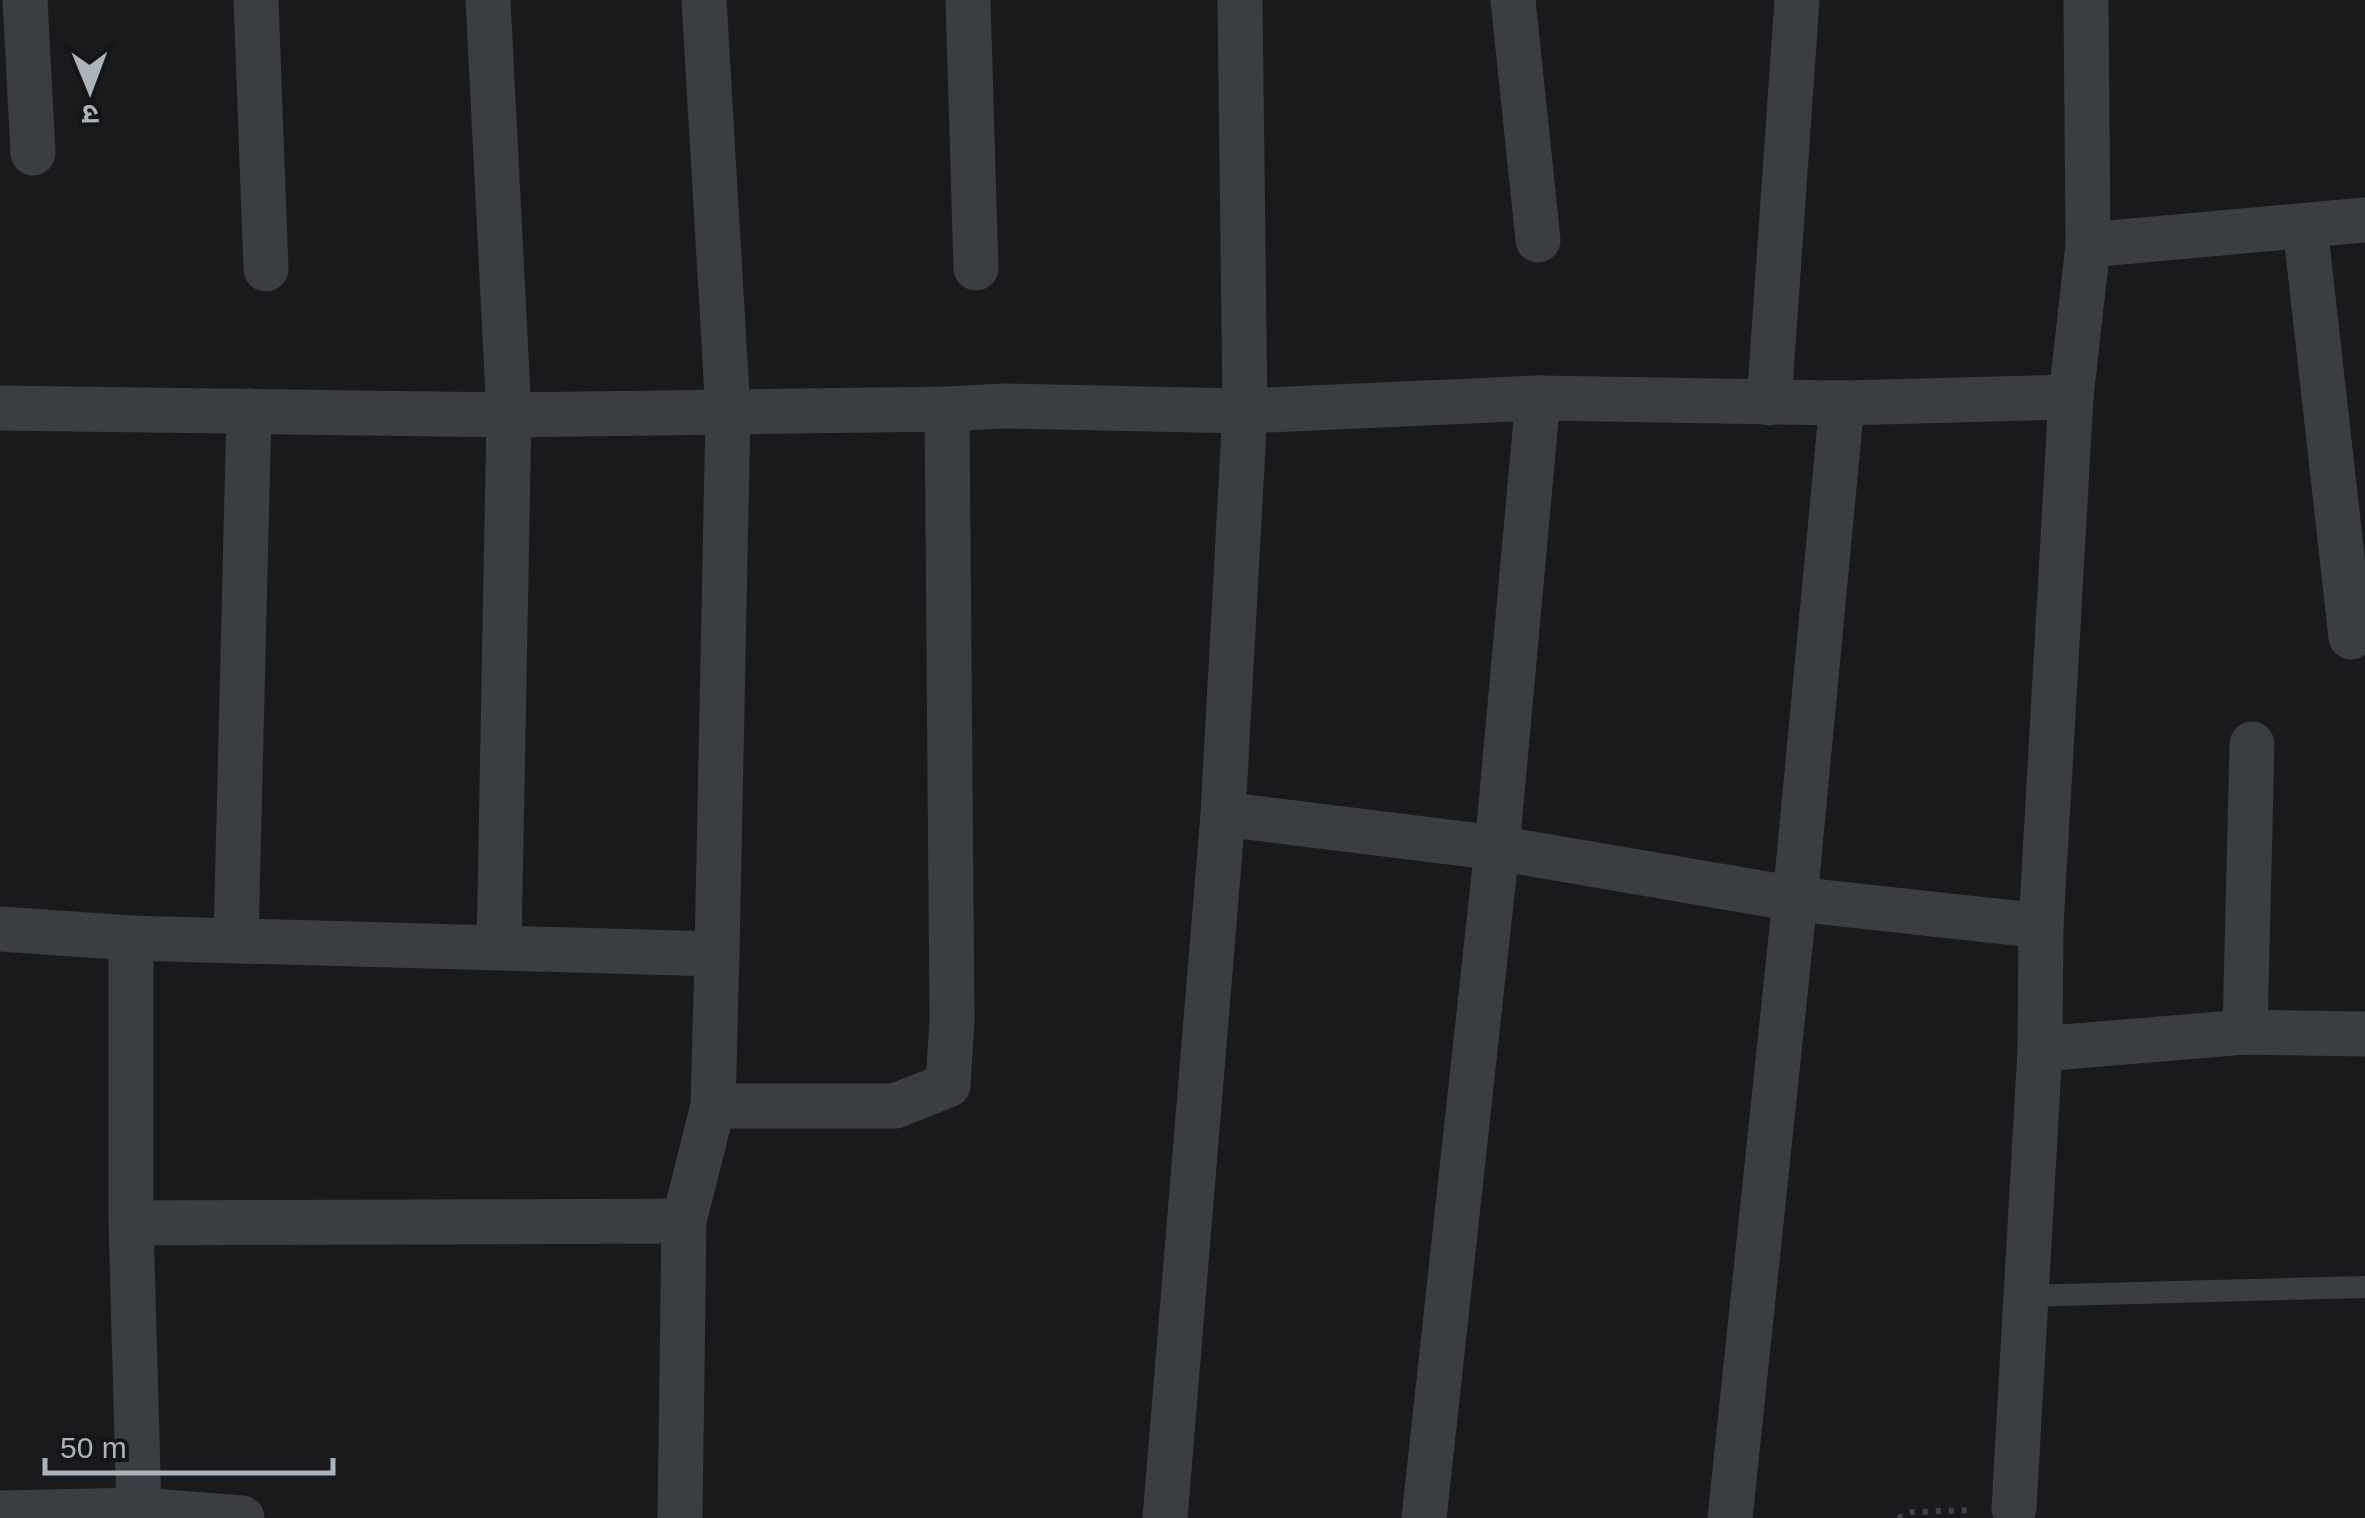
<svg xmlns="http://www.w3.org/2000/svg" width="2365" height="1518" font-family="Arial,'Noto Sans Devanagari',sans-serif">
<rect width="100%" height="100%" fill="#1a1a1c"/>
<g fill="none" stroke-linecap="round" stroke-linejoin="round">
<path stroke="#404448" stroke-width="6" stroke-dasharray="5 8" stroke-linecap="butt" d="M1898,1518l14,-6 62,-2"/>
<path stroke="#3a3d41" stroke-width="22" d="M2026,1296l339,-9"/>
<g stroke="#3a3d41" stroke-width="45">
<path d="M25,0l8,153"/>
<path d="M256,0l10,269"/>
<path d="M488,0l21,415 -10,532"/>
<path d="M704,0l24,412 -11,542"/>
<path d="M968,0l8,268"/>
<path d="M1513,0l25,240"/>
<path d="M2086,0l2,245"/>
<path d="M2305,226l46,411"/>
<path d="M1769,403l28,-403"/>
<path d="M0,408l509,7 438,-6 57,-3 241,5 293,-13 304,5 229,-6"/>
<path d="M1223,814l274,34 298,51 246,27"/>
<path d="M0,929l131,9"/>
<path d="M236,940l13,-529"/>
<path d="M2245,1032l7,-288"/>
<path d="M2040,1049l205,-17 120,2"/>
<path d="M713,1106h182l53,-21 4,-64 -5,-612"/>
<path d="M131,1223l553,-2"/>
<path d="M2014,1508l26,-459 1,-123 30,-529 17,-152 277,-25"/>
<path d="M139,1510l-8,-287v-285l586,16 -4,152 -29,115 -4,297"/>
<path d="M0,1513l139,-3 103,8"/>
<path d="M1165,1518l58,-704 22,-403 -5,-411"/>
<path d="M1424,1518l73,-670 41,-450"/>
<path d="M1730,1518l65,-619 47,-496"/>
</g>
</g>
<g transform="translate(90 90) rotate(179)" stroke="#151517" stroke-width="8" paint-order="stroke">
<path d="M0-8L18 38L0 25L-18 38Z" fill="#abb4bc"/>
<text y="-15" font-size="28" font-weight="bold" text-anchor="middle" fill="#abb4bc">उ</text>
</g>
<path d="M45 1458v15h288v-15" fill="none" stroke="#abb4bc" stroke-width="5"/>
<text x="60" y="1458" font-size="30" fill="#abb4bc" stroke="#151517" stroke-width="8" paint-order="stroke">50 m</text>
</svg>
